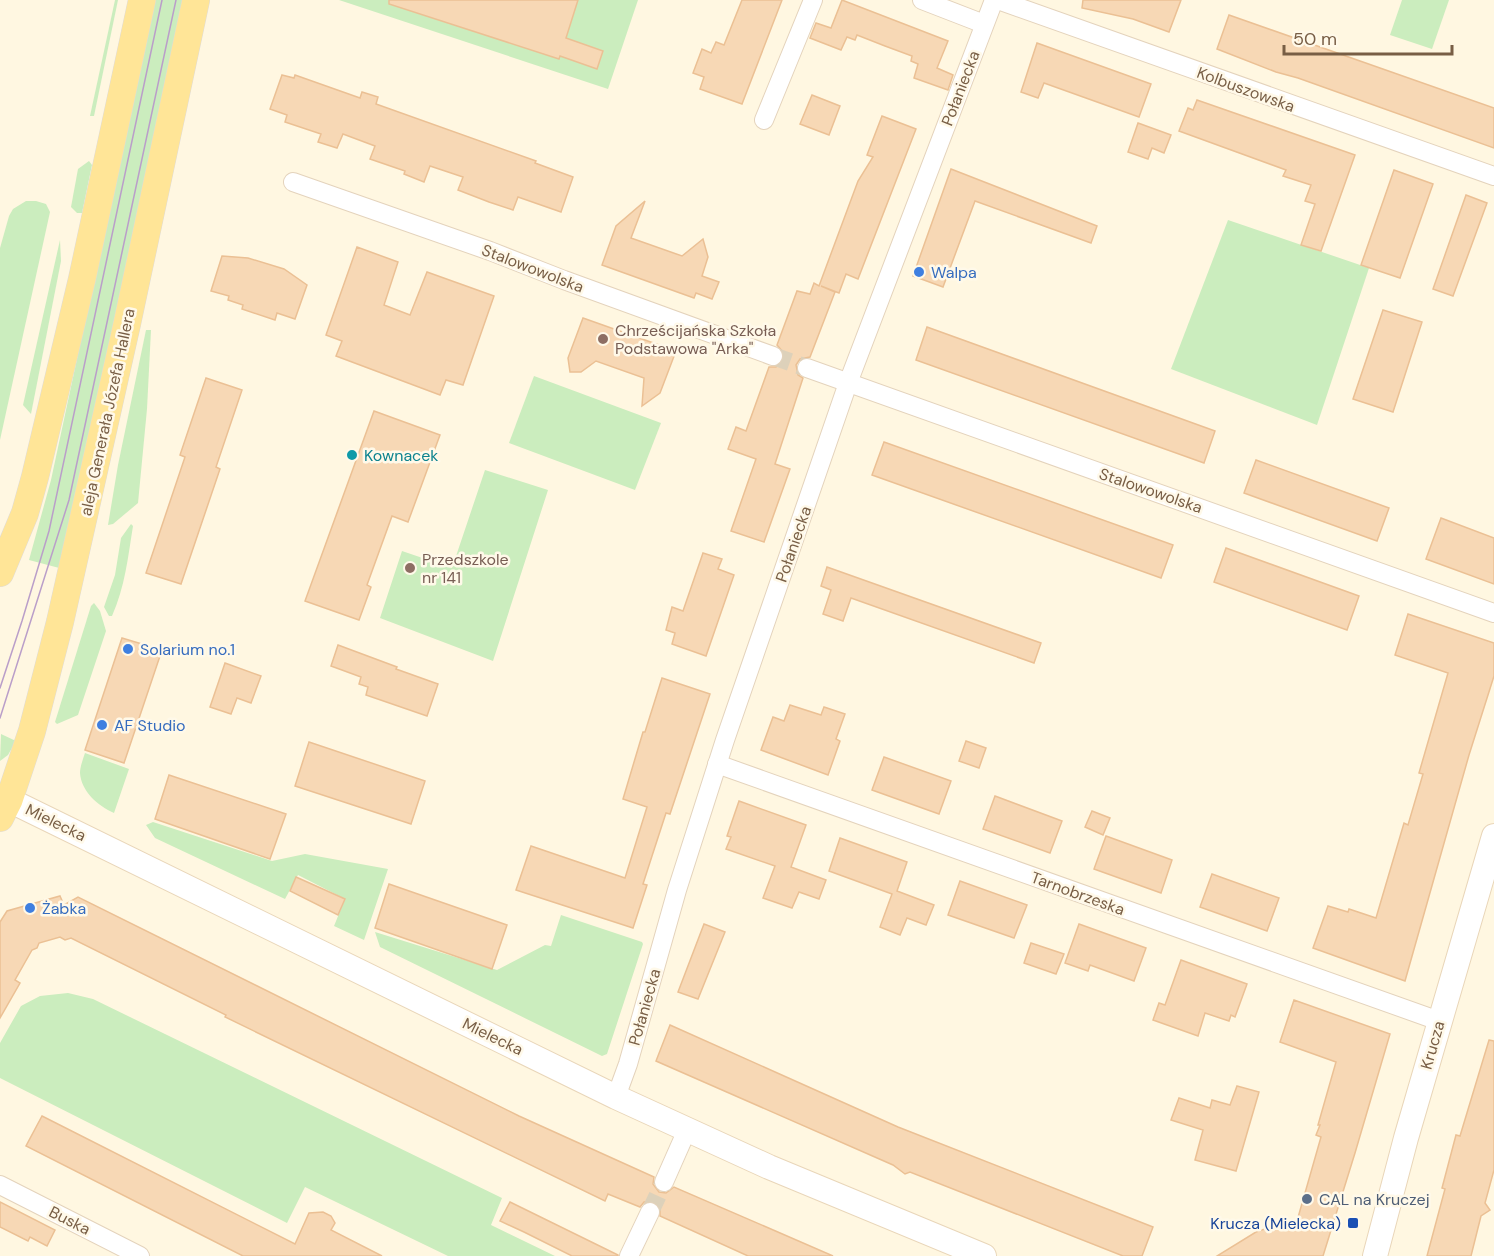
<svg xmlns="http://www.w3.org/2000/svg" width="1494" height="1256" font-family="'DM Sans',sans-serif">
<rect width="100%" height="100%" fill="#fff7e1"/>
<g fill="#cbedbe">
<path d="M115,0h3l-24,116h-4z"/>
<path d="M154,0h30l-121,569 -34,-9 22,-80z"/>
<path d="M339,0h299l-30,89z"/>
<path d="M1402,0h47l-17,49 -42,-14z"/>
<path d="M89,161l3,4 -10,48h-5l-6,-6 7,-38z"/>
<path d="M26,201h10l10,3 4,8 -50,228v-192l9,-32 4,-7z"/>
<path d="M1228,220l141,48 -52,157 -146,-56z"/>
<path d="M60,240l1,21 -30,153 -8,-9z"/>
<path d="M146,330h5l-4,79 -9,94 -25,21 -5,1 10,-60z"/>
<path d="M534,376l127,47 -26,67 -126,-47z"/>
<path d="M485,470l63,20 -55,171 -113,-43 22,-67 50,17z"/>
<path d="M131,524l2,2c-5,31 -8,61 -21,90h-3l-5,-9 11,-32 6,-37z"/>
<path d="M94,603l6,8 6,20 -28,84 -21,9 -2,-2 36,-116z"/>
<path d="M1,734l15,7 -8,14 -8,6z"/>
<path d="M85,753l44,16 -15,44c-16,-7 -33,-22 -34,-40 0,-6 3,-14 5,-20z"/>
<path d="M153,822l119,39 33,-7 83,15 -24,71 -30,-14 11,-27 -47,-24 -13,24 -130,-61 -9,-13z"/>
<path d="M561,915l81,27 1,2 -36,110 -5,2 -222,-109 -5,-15 122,38 48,-25 6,1z"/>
<path d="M68,993l25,6 409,199 -11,27 64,31h-107l-143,-69 -18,36 -287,-145v-35l21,-37 19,-10z"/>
</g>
<g fill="#f7d8b5" stroke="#ebc094" stroke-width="1.5">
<path d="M389,0h189l-12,38 37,13 -6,18 -37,-13 -1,3 -170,-55z"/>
<path d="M742,0h40l-40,104 -42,-15 4,-12 -11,-4 9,-24 9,4 5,-11 8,3z"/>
<path d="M842,0l106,41 -11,27 16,7 -5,15 -34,-12 4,-14 -7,-3 1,-5 -27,-10 -28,-11 -2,5 -8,-3 -6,13 -31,-12 6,-15 15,5z"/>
<path d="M1083,0h98l-12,32 -36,-13 -51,-11z"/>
<path d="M1229,15l265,93v40l-196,-70 -22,-6 -59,-23z"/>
<path d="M1037,43l114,41 -12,33 -95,-34 -6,15 -17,-6z"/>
<path d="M282,75l12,3 1,-3 65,23 2,-6 16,5 -2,7 160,57 -1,2 38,14 -12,35 -43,-15 -5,13 -24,-8 -31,-12 5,-13 -33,-11 -6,16 -20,-8 1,-3 -35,-12 5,-13 -32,-12 -6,14 -19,-6 3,-8 -36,-12 2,-7 -17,-6z"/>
<path d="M812,95l28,11 -11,29 -29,-11z"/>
<path d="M1197,100l158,55 -34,96 -20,-6 14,-41 -10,-3 6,-16 -28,-9 3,-6 -107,-39 9,-23 5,2z"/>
<path d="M882,116l34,13 -58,150 -12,-5 -7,19 -18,-7 14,6 -25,65 -10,2 -4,6 2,10 5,3 -28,86 15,5 -26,73 -33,-11 25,-72 -28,-10 8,-22 10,4 23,-64h7l7,-7 1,-7 -7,-8 20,-54 13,3 4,-11 5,3 39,-105 15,-24 -6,-2z"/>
<path d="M1138,123l33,12 -7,18 -12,-5 -4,11 -20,-7z"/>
<path d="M951,169l146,57 -6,17 -116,-42 -32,86 -30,-11z"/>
<path d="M1394,170l39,14 -33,94 -39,-13z"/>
<path d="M1466,195l21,8 -34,93 -20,-7z"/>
<path d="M645,201l-14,37 51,18 21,-17 5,18 -6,19 17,6 -7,17 -16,-6 -2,5 -92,-33 14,-39z"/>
<path d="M357,247l41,15 -14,43 26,10 17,-43 67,24 -31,89 -17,-5 -6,15 -104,-39 6,-15 -16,-6z"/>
<path d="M222,256l26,2 36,11 23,16 -12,34 -18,-6 -2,7 -33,-11 1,-4 -15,-5 1,-4 -18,-5z"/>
<path d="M1383,310l39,12 -29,90 -40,-13z"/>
<path d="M583,318l93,33 -16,42 -18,13 2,-28 -48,-17 -15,11h-11l-2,-14z"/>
<path d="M927,327l288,104 -11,32 -288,-103z"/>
<path d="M206,378l36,12 -26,77 4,2 -39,115 -35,-11 39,-116 -5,-2z"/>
<path d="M374,411l66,24 -32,87 -16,-6 -25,69 4,2 -12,33 -54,-19z"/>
<path d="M884,442l289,103 -12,33 -289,-103z"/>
<path d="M1256,460l133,48 -12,33 -133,-48z"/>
<path d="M1441,518l53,20v46l-68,-25z"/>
<path d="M1226,548l133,48 -12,34 -133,-48z"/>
<path d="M703,553l19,6 -4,10 16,6 -28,81 -34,-12 3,-11 -9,-3 6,-23 11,4z"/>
<path d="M827,567l214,76 -7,20 -183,-65 -8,23 -20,-7 8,-24 -10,-4z"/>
<path d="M1408,614l86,29v33l-25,79 -64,226 -92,-33 15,-42 20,6 1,-3 27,9 28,-95 4,2 15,-51 -4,-1 29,-100 -53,-18z"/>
<path d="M122,638l40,12 -38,113 -39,-13z"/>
<path d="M338,645l59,22 -1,2 42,15 -11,32 -61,-21 2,-8 -9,-3 2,-7 -30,-11z"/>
<path d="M225,663l36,13 -10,27 -14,-5 -6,16 -21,-7z"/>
<path d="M662,678l48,16 -40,120 -4,-1 -14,43 -9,28 4,1 -14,43 -117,-38 15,-44 94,32 22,-71 -24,-8 20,-67h2z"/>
<path d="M790,705l31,10 3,-8 21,7 -9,25 4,2 -12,34 -67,-25 12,-33 11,4z"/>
<path d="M966,741l20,7 -7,20 -20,-7z"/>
<path d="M309,742l116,39 -14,43 -116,-38z"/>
<path d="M884,757l67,24 -12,33 -67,-24z"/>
<path d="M169,775l117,39 -16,45 -115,-40z"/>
<path d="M995,796l67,25 -12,32 -67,-24z"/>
<path d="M739,801l67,24 -15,42 35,13 -7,19 -20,-7 -7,16 -29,-10 12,-32 -49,-17 5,-12 -4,-1z"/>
<path d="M1092,811l18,7 -7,17 -18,-8z"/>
<path d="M1106,836l66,24 -11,33 -67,-24z"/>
<path d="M840,838l67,24 -10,29 37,14 -8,20 -19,-7 -7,17 -20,-8 12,-33 -63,-23z"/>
<path d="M1212,874l67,24 -12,33 -67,-24z"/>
<path d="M296,877l49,22 -7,16 -48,-24z"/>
<path d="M960,881l67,24 -13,33 -66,-23z"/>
<path d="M389,884l118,41 -15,44 -117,-41z"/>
<path d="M60,896l4,9 14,-8 441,219 135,61 -1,7 6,8 7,1 8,-6 159,69h-85l-88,-40v-10l-6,-4h-10l-4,5 -32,-13 -3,7 -380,-184 1,-2 -155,-77 -6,2 -5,-3 -21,6 -2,5 -5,2 -17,30 5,3 -20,35v-96l7,-11z"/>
<path d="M704,924l21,8 -27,67 -20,-7z"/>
<path d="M1079,924l67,24 -12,33 -44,-16 -2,6 -23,-8z"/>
<path d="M1031,943l33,11 -8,20 -32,-11z"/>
<path d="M1181,960l66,24 -12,33 -4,-2 -2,6 -24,-8 -7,23 -45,-16 6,-17 6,2z"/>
<path d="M1294,1000l96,34 -35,119 -32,103h-106l39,-24 26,-9 15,-2 24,-84 -5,-2 4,-10h-2l18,-63 -56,-20z"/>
<path d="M670,1025l228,102 255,100 -11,29h-19l-213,-84 -5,2 -12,-9 -237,-104z"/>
<path d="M1489,1040l5,1v129l-9,33 5,7 -9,6 -10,40h-44l18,-67 -3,-1 14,-53 4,1z"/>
<path d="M1237,1086l22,6 -23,79 -41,-11 8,-30 -32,-10 8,-22 31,10 2,-8 18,5z"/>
<path d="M42,1116l253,128 14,-31 14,-1 8,4 4,7 -4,7 51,26h-139l-217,-110z"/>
<path d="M0,1202l55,28 -8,16 -17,-9 -2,4 -28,-14z"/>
<path d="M510,1202l108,53v1h-46l-48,-24 -24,-11z"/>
</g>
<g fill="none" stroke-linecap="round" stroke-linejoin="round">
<g stroke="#ddd1ba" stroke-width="18" stroke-dasharray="18 9" stroke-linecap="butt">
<path d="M773,356l34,12"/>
<path d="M650,1212l14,-30"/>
</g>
<defs>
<g id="street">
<path d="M922,0l62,24"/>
<path d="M998,0l496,176"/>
<path d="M764,120l49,-120"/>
<path d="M293,182l197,69 74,29 209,76"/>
<path d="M807,368l687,245"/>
<path d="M717,764l722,257"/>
<path d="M616,1097l12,-33 49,-174 48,-150 123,-357 146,-383"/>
<path d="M664,1182l23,-52"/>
<path d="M0,1185l140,71"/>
<path d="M629,1256l21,-44"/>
</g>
<g id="secondary">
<path d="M9,800l607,297 153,70 215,89"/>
<path d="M1375,1256l31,-118 88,-302"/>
</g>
<g id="primary">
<path d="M0,573l25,-60 10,-36 47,-198 60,-279"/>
<path d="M0,818l9,-18 23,-69 28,-109 67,-298 69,-324"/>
</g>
</defs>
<use href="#street" stroke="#e4d3bc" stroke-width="20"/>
<use href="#secondary" stroke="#e9d6b9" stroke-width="26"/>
<use href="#primary" stroke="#e1dcd6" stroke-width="28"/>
<use href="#street" stroke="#fff" stroke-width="18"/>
<use href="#secondary" stroke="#fff" stroke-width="24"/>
<use href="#primary" stroke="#ffe597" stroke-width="27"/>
<g stroke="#ba9ec9" stroke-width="1.5">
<path d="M0,688l22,-67 27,-90 113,-531"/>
<path d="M0,718l69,-218 107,-500"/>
</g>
</g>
<g fill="#3f7fe0" stroke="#fff9e9" stroke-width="2">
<circle cx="919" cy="272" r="6"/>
<circle cx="128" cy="649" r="6"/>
<circle cx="102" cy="725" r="6"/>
<circle cx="30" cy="908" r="6"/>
</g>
<g fill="#8d6e63" stroke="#fff9e9" stroke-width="2">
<circle cx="603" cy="339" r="6"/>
<circle cx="410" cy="568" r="6"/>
</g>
<circle fill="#0f9aa8" stroke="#fff9e9" stroke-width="2" cx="352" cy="455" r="6"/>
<circle fill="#5c6f8a" stroke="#fff9e9" stroke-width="2" cx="1307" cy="1199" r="6"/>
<rect fill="#1a4fb4" stroke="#fff9e9" stroke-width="2" x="1347" y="1217" width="12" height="12" rx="3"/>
<g text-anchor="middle" stroke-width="5" stroke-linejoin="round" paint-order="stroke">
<g font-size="16" fill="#785e45" stroke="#fff9e9">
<text transform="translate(960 88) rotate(-69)" y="6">Połaniecka</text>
<text transform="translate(1246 89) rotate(20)" y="6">Kolbuszowska</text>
<text transform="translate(533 268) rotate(21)" y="6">Stalowowolska</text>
<text transform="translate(107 412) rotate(-78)" y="6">aleja Generała Józefa Hallera</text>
<text transform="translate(1151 490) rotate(19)" y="6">Stalowowolska</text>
<text transform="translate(793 544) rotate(-71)" y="6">Połaniecka</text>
<text transform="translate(56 822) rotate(26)" y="6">Mielecka</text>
<text transform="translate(1078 893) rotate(20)" y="6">Tarnobrzeska</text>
<text transform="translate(644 1007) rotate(-74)" y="6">Połaniecka</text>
<text transform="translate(493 1036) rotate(26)" y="6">Mielecka</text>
<text transform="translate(1432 1045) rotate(-74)" y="6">Krucza</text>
<text transform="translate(70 1220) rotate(27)" y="6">Buska</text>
</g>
<g font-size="16" fill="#366cbe" stroke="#fff9e9" text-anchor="start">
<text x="931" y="278">Walpa</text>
<text x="140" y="655">Solarium no.1</text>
<text x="114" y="731">AF Studio</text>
<text x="42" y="914">Żabka</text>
</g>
<g font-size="16" fill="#785e54" stroke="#fff9e9" text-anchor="start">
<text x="615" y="336">Chrześcijańska Szkoła<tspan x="615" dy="18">Podstawowa "Arka"</tspan></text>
<text x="422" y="565">Przedszkole<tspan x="422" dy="18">nr 141</tspan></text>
</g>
<g font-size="16" fill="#0d838f" stroke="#fff9e9" text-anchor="start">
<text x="364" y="461">Kownacek</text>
</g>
<g font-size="16" fill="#4e5e75" stroke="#fff9e9" text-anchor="start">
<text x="1319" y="1205">CAL na Kruczej</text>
</g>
<g font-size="16" fill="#164399" stroke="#fff9e9" text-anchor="end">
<text x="1341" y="1229">Krucza (Mielecka)</text>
</g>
</g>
<path d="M1284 45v9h168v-9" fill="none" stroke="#785e45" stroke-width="3"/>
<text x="1293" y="45" font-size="18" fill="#785e45" stroke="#fff9e9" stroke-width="4.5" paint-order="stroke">50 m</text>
</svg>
